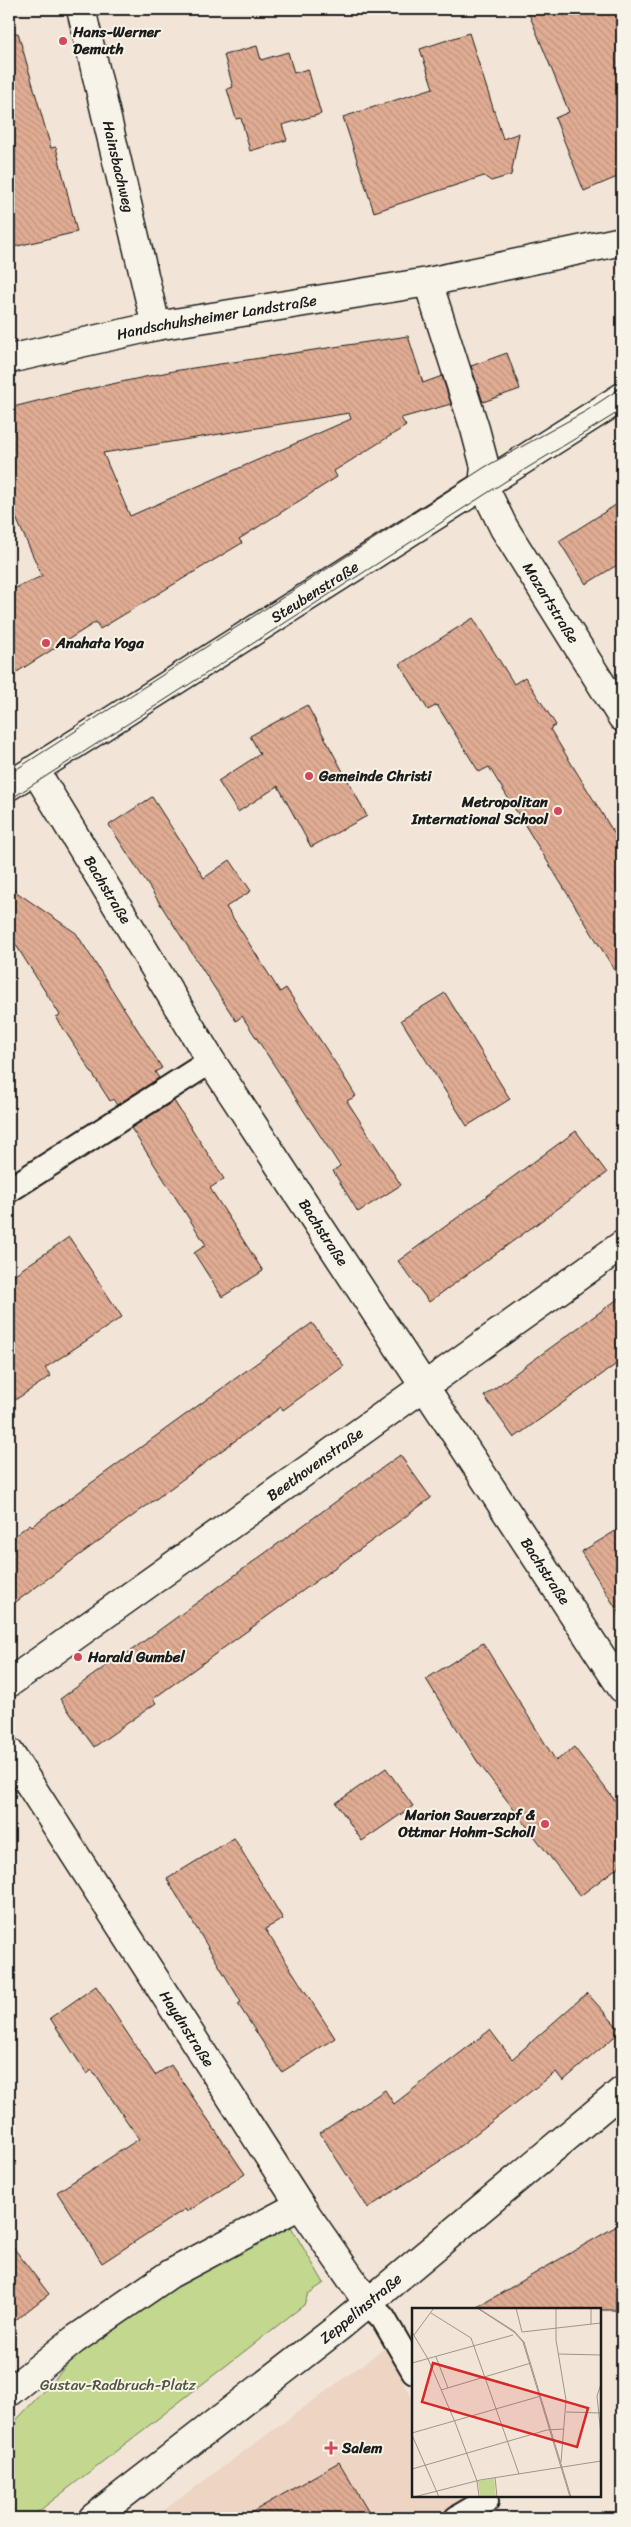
<svg xmlns="http://www.w3.org/2000/svg" width="631" height="2527" font-family="Sriracha,sans-serif">
<defs>
<pattern id="building-back-hatch" width="6" height="6" patternUnits="userSpaceOnUse" patternTransform="scale(1.25)"><rect width="6" height="6" fill="#e0ac93"/><path d="M-1 5l2 2M0 0l6 6M5-1l2 2" fill="none" stroke="#c0937e"/></pattern>
</defs>
<rect width="100%" height="100%" fill="#f2e5d7"/>
<filter id="ink" filterUnits="userSpaceOnUse"><feTurbulence type="fractalNoise" baseFrequency=".02" numOctaves="2"/><feDisplacementMap in="SourceGraphic" scale="10" xChannelSelector="R" yChannelSelector="G"/><feConvolveMatrix kernelMatrix="1 2 1 2 8 2 1 2 1" color-interpolation-filters="sRGB"/></filter>
<g filter="url(#ink)">
<path fill="#edd4c3" d="M385,2348l28,52 1,96h53l13,22h-327z"/>
<path fill="#c1d88e" stroke="#6e7a55" d="M291,2227l33,56 -16,11 -4,11 -274,213h-11l-7,-8 -3,3v-85l75,-81 94,-62z"/>
<g fill="url(#building-back-hatch)" stroke="#1c1c1c" fill-rule="evenodd">
<path d="M527,9h89l6,16v150l-38,16 -29,-73 14,-6z"/>
<path d="M18,33l33,115 5,-1 21,85 -68,16v-214z"/>
<path d="M469,33l34,106 16,-6 -8,42 -20,6 -7,-5 -110,36 -31,-95 90,-29 -13,-39z"/>
<path d="M257,46l4,14 27,-8 6,21 14,-4 13,45 -39,11 5,15 -37,11 -9,-33 -5,1 -9,-30 6,-2 -9,-32z"/>
<path d="M408,336l15,47 19,-7 9,28 -50,14 5,8 -72,45 3,6 -98,62 3,4 -142,86 -4,-7 -87,55v-86l33,-15 -33,-74v-94l56,-14 108,-23zM349,413l2,6 -221,97 -27,-63z"/>
<path d="M507,353l13,36 -37,13 -12,-36z"/>
<path d="M622,501v61l-36,22 -27,-43z"/>
<path d="M473,618l41,66 11,-7 31,48 -6,4 72,117v136l-133,-215 -10,5 -42,-67 -9,5 -28,-46z"/>
<path d="M307,705l60,111 -56,31 -33,-61 -40,26 -20,-31 42,-27 -10,-18z"/>
<path d="M152,797l52,81 26,-18 21,31 -25,16 54,85 6,-4 50,76 20,32 -9,5 54,84 -43,27 -25,-41 7,-5 -98,-150 -6,5 -127,-196z"/>
<path d="M9,887l67,46 86,135 -7,4 4,6 -42,27 -4,-6 -3,2 -54,-84 4,-2 -51,-81z"/>
<path d="M445,993l65,106 -43,27 -66,-106z"/>
<path d="M174,1101l50,78 -14,9 53,83 -41,26 -28,-44 12,-8 -75,-117z"/>
<path d="M576,1131l31,42 -178,129 -31,-41z"/>
<path d="M69,1237l53,80 -77,51 6,8 -42,28v-126z"/>
<path d="M622,1296v64l-108,78 -30,-42z"/>
<path d="M312,1323l32,43 -61,44 -2,-3 -272,200v-67l21,-16 2,2z"/>
<path d="M400,1455l31,43 -278,201 3,4 -62,44 -34,-48 57,-41 1,2z"/>
<path d="M622,1527v91l-41,-66z"/>
<path d="M483,1643l73,118 18,-14 48,63v54l-42,32 -103,-135 -51,-82z"/>
<path d="M386,1768l27,38 -51,35 -26,-38z"/>
<path d="M234,1838l49,81 -18,10 70,109 -53,34 -44,-68 3,-2 -74,-123z"/>
<path d="M96,1986l59,89 16,-10 74,109 -58,38 -2,-3 -83,54 -45,-71 82,-53 -47,-69 -5,4 -37,-56z"/>
<path d="M587,1993l34,38 -58,50 -7,-9 -113,87 -75,49 -48,-75 65,-43 9,14 96,-74 22,29z"/>
<path d="M622,2223v87h-150z"/>
<path d="M9,2242l40,52 -40,31z"/>
<path d="M339,2462l33,56h-130z"/>
</g>
<g fill="none" stroke-linecap="round" stroke-linejoin="round">
<defs>
<g id="lane">
<path d="M9,1190l202,-129"/>
<path d="M368,2303l15,15 31,53"/>
<path d="M457,2518l29,-17 -3,-5"/>
</g>
<g id="street">
<path id="s1" d="M81,9l75,317"/>
<path id="s2" d="M428,282l47,147 10,38 -2,18 21,43 118,189"/>
<path id="s3" d="M9,359l147,-33 272,-44 194,-41"/>
<path id="s4" d="M35,770l176,291 411,627"/>
<path id="s5" d="M9,1683l613,-438"/>
<path id="s6" d="M9,1752l291,453 68,98"/>
<path d="M9,2392l65,-52 96,-66 130,-69"/>
<path id="s7" d="M93,2518l246,-191 283,-236"/>
</g>
<g id="secondary">
<path id="s8" d="M9,786l613,-389"/>
</g>
</defs>
<use href="#lane" stroke="#1c1c1c" stroke-width="28"/>
<use href="#street" stroke="#1c1c1c" stroke-width="31"/>
<use href="#secondary" stroke="#1c1c1c" stroke-width="31"/>
<use href="#lane" stroke="#f7f3e8" stroke-width="24"/>
<use href="#street" stroke="#f7f3e8" stroke-width="28"/>
<use href="#secondary" stroke="#f7f3e8" stroke-width="28"/>
<g stroke="#1c1c1c" stroke-width="1">
<path d="M9,774l476,-307 101,-56 36,-24"/>
<path d="M9,800l497,-319 116,-71"/>
</g>
</g>
</g>
<g fill="#d1495b" stroke="#f7f3e8" stroke-width="2">
<circle cx="63" cy="41" r="5"/>
<circle cx="46" cy="643" r="5"/>
<circle cx="309" cy="776" r="5"/>
<circle cx="558" cy="811" r="5"/>
<circle cx="78" cy="1657" r="5"/>
<circle cx="545" cy="1824" r="5"/>
<path d="M328.5 2440.5h5v5h5v5h-5v5h-5v-5h-5v-5h5z"/>
</g>
<g text-anchor="middle" stroke-width="4" stroke-linejoin="round" paint-order="stroke">
<g font-size="15" font-weight="bold" fill="#1c1c1c" stroke="#f7f3e8" text-anchor="start">
<text x="73" y="37">Hans-Werner<tspan x="73" dy="17">Demuth</tspan></text>
<text x="56" y="648">Anahata Yoga</text>
<text x="319" y="781">Gemeinde Christi</text>
<text x="548" y="807" text-anchor="end">Metropolitan<tspan x="548" dy="17">International School</tspan></text>
<text x="88" y="1662">Harald Gumbel</text>
<text x="535" y="1820" text-anchor="end">Marion Sauerzapf &amp;<tspan x="535" dy="17">Ottmar Hohm-Scholl</tspan></text>
<text x="342" y="2453">Salem</text>
</g>
<g font-size="15" fill="#1c1c1c" stroke="#f7f3e8">
<text dy="5" stroke="none"><textPath href="#s1" startOffset="162">Hainsbachweg</textPath></text>
<text dy="5" stroke="none"><textPath href="#s3" startOffset="212">Handschuhsheimer Landstraße</textPath></text>
<text dy="5" stroke="none"><textPath href="#s8" startOffset="362">Steubenstraße</textPath></text>
<text dy="5" stroke="none"><textPath href="#s2" startOffset="348">Mozartstraße</textPath></text>
<text dy="5" stroke="none"><textPath href="#s4" startOffset="140">Bachstraße</textPath></text>
<text dy="5" stroke="none"><textPath href="#s4" startOffset="545">Bachstraße</textPath></text>
<text dy="5" stroke="none"><textPath href="#s5" startOffset="376">Beethovenstraße</textPath></text>
<text dy="5" stroke="none"><textPath href="#s4" startOffset="950">Bachstraße</textPath></text>
<text dy="5" stroke="none"><textPath href="#s6" startOffset="329">Haydnstraße</textPath></text>
<text dy="5" stroke="none"><textPath href="#s7" startOffset="340">Zeppelinstraße</textPath></text>
</g>
<g font-size="15" fill="#4e543e" stroke="#f7f3e8">
<text x="118" y="2390">Gustav-Radbruch-Platz</text>
</g>
</g>
<g transform="translate(412 2308)">
<rect width="189" height="189" fill="#f2e5d7"/>
<path d="M82,170l2,19h-16l-2,-16z" fill="#c1d88e"/>
<path fill="none" stroke="#9c958c" stroke-width="1" d="M65,0l37,24 9,10 47,155M66,0l36,23 10,11 47,155M104,0l6,24M144,0v32l10,60 -5,62M19,5l40,25 48,136M179,16v-16M0,24l16,27 27,63 22,59 2,16M110,24l79,-9M2,27l20,-27M147,46l42,1M24,49l12,31M0,55l101,-28M189,76l-4,12 4,39M29,82l90,-27M154,104l35,1M0,125l129,-37M0,127l27,62M0,161l135,-39 17,-1M83,169l2,20M2,189l66,-17 121,-19"/>
<path fill="#d62828" fill-opacity="0.15" stroke="#d62828" stroke-width="2.5" d="M21,55l155,45 -11,39 -155,-45z"/>
<rect width="189" height="189" fill="none" stroke="#1c1c1c" stroke-width="2.5"/>
</g>
<rect width="631" height="2527" fill="none" stroke="#f7f3e8" stroke-width="30"/>
<rect x="15" y="15" width="601" height="2497" fill="none" stroke="#1c1c1c" stroke-width="2" filter="url(#ink)"/>
</svg>
